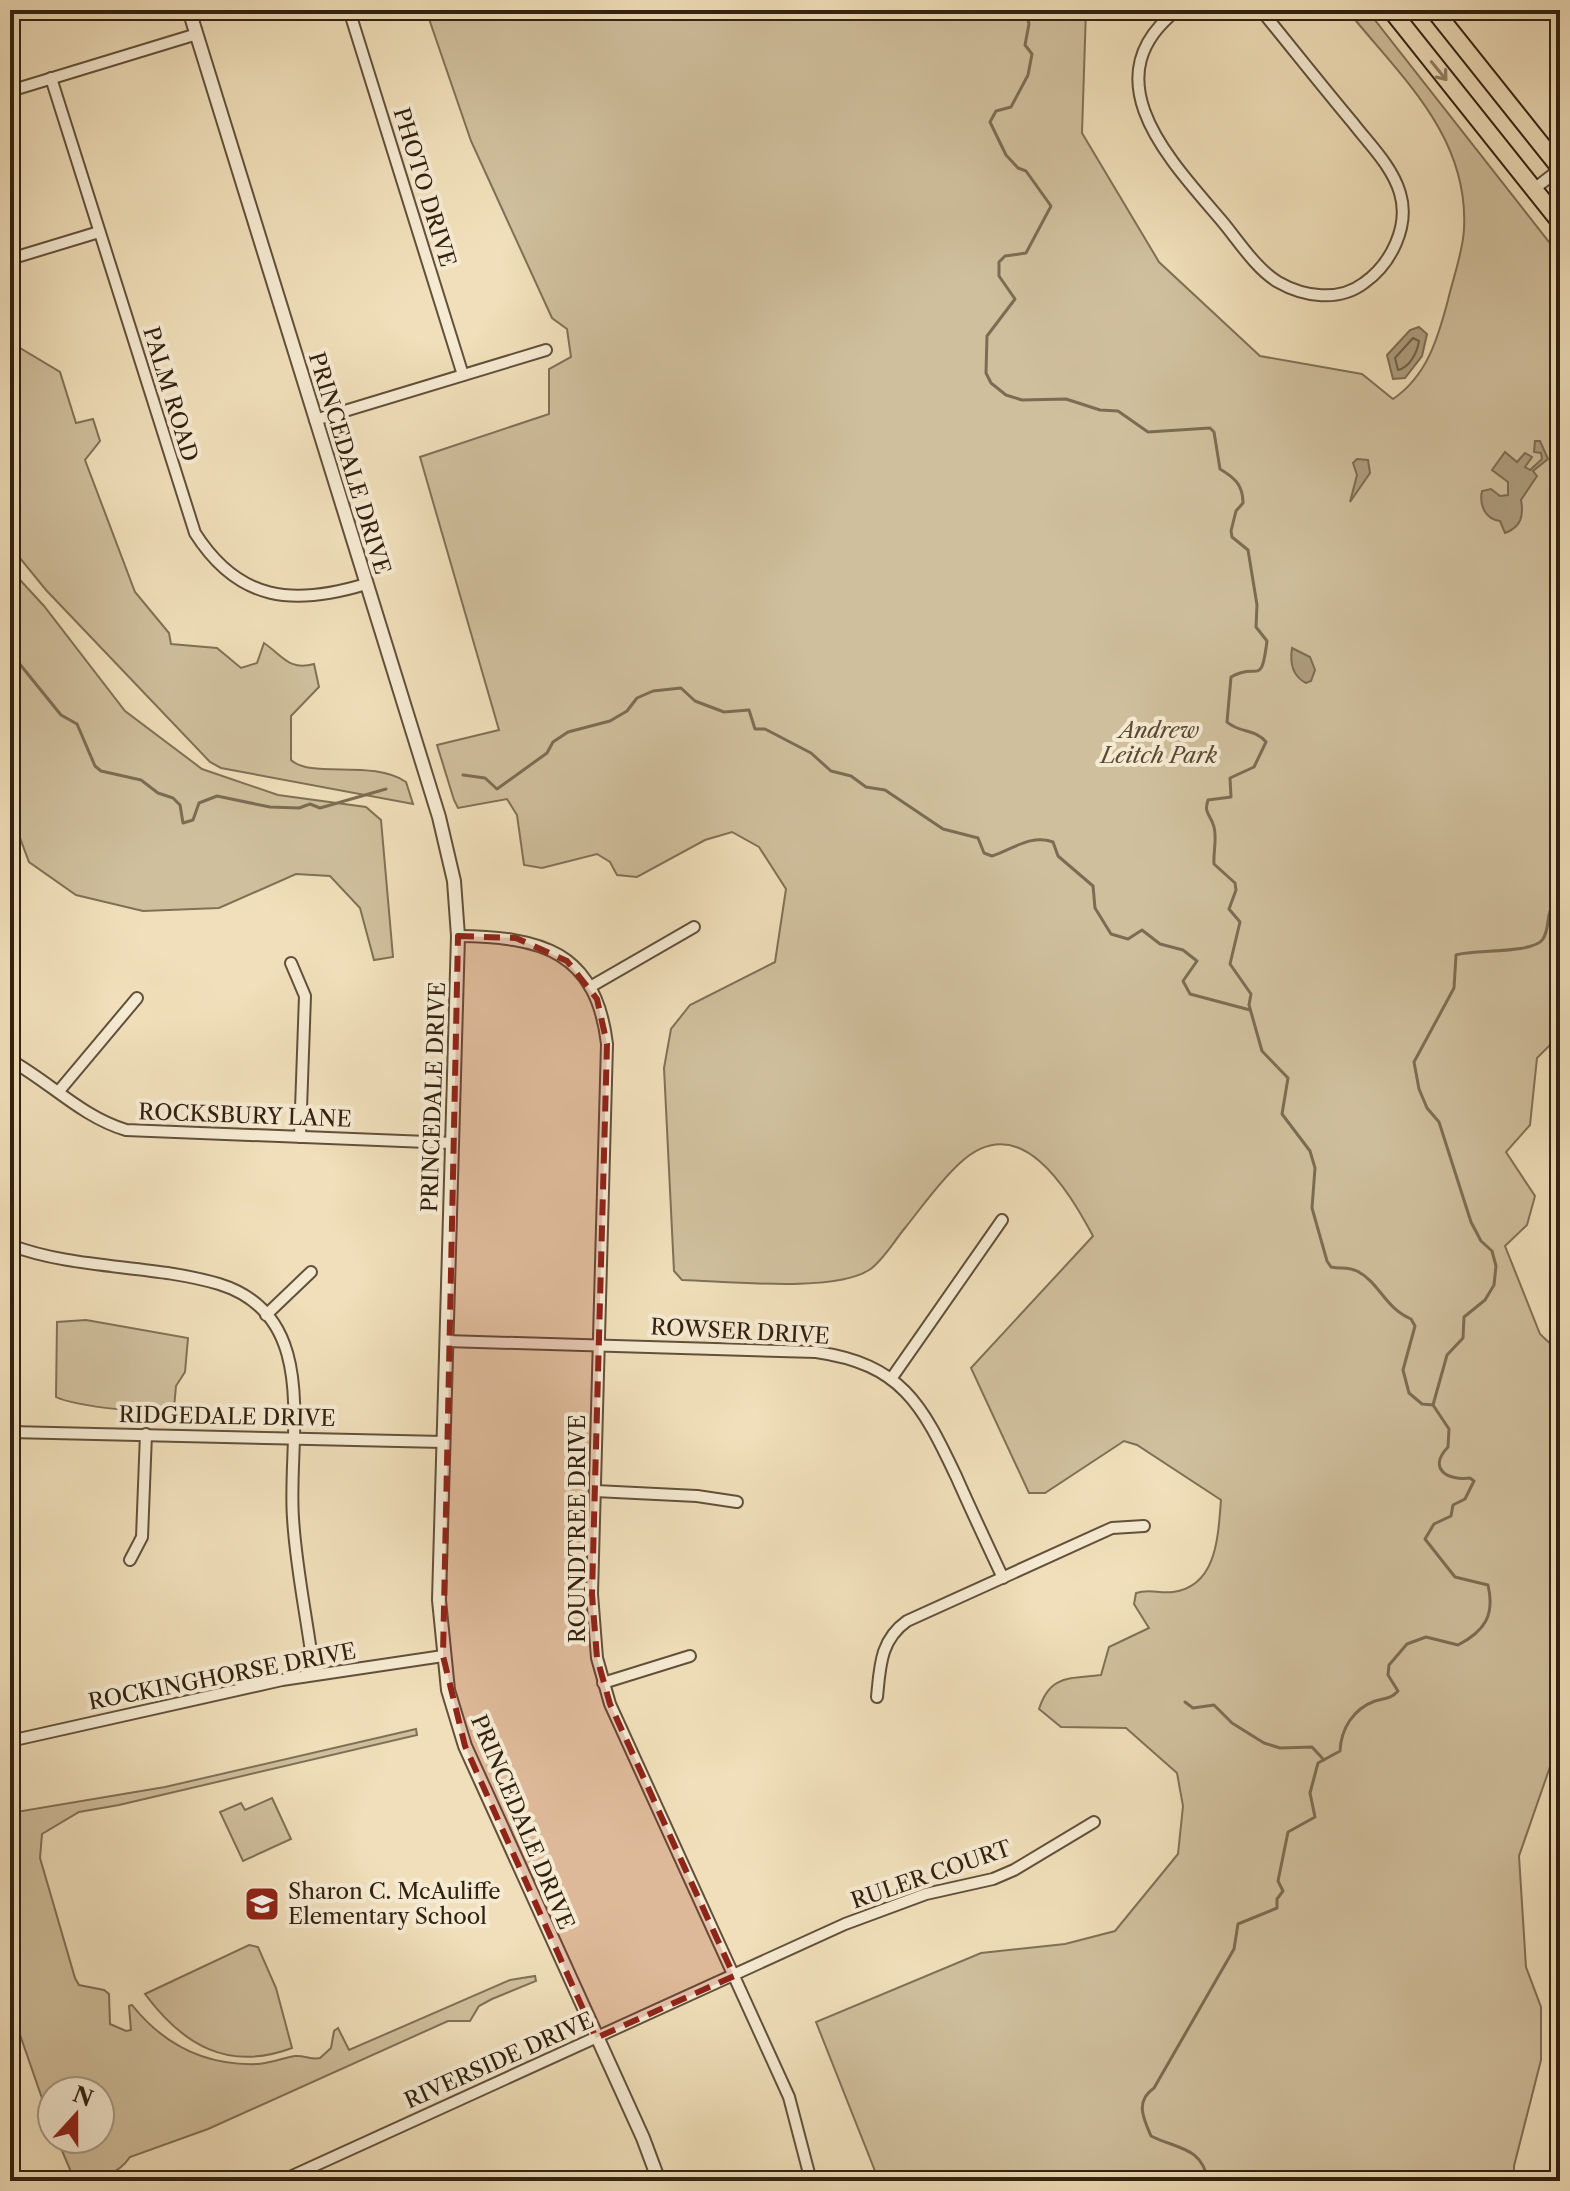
<svg xmlns="http://www.w3.org/2000/svg" width="1570" height="2191" font-family="'Libre Caslon Text',serif">
<rect width="100%" height="100%" fill="#f0dfba"/>
<filter id="stains"><feTurbulence type="fractalNoise" baseFrequency=".0025" numOctaves="4"/><feColorMatrix values="0 0 0 0 .2 0 0 0 0 .09 0 0 0 0 .02 0 0 0 .5 -.17"/></filter>
<radialGradient id="worn" r=".72"><stop offset=".6" stop-color="#630" stop-opacity="0"/><stop offset="1" stop-color="#630" stop-opacity=".3"/></radialGradient>
<g fill="#d0bf9d" stroke="#817056" stroke-width="2">
<path d="M426,10h660l-4,123 77,129 101,94 102,18 31,25c34,-23 45,-61 55,-99 5,-22 15,-48 16,-71 5,-93 -63,-152 -117,-219h20l193,246v779l-23,23 -7,67 -24,27 29,44 -8,29 -22,21 35,88 20,19v405l-9,6 -32,92 7,111 15,40v53l-27,106v15h-635l-63,-159 165,-69 84,-9 50,-13 63,-77 5,-48 -6,-33 -51,-45 -65,-1 -22,-18c11,-35 31,-30 62,-34l8,-28 40,-19 -15,-24 2,-11c14,-5 23,1 37,-1 45,-6 45,-58 48,-92l-84,-55 -13,-4 -79,52h-16l-58,-125 122,-132c-25,-46 -73,-129 -133,-73 -21,19 -38,44 -55,65 -11,13 -23,34 -36,42 -35,23 -143,11 -187,10l-8,-9 -10,-203 7,-39 19,-24 85,-43 11,-73 -27,-42 -27,-15 -27,8 -68,37 -20,-2 -7,-13 -13,-8 -55,14 -18,-3 -7,-50 -10,-16 -49,9 -4,-8 -17,-55 62,-15 -79,-273 129,-43v-45l22,-12 -4,-28 -15,-11 -81,-177z"/>
<path d="M10,342l50,30 16,51 17,-4 7,22 -15,19 50,132 34,41 2,11 46,4 24,20 16,-5 7,-20c19,13 25,28 50,21l5,23 -28,29v44c20,19 82,-1 115,22l7,22 -192,-36 -11,-6 -164,-172 -36,-44z"/>
<path d="M10,569l34,37 81,105 77,58 76,26 88,12 15,13 12,137 -19,3 -14,-52 -30,-32 -34,-2 -77,34 -76,3 -67,-16 -47,-33 -19,-51z"/>
<path d="M86,1320l102,18 -3,34 -9,14 -2,22c-16,8 -102,-2 -118,-11l1,-75z"/>
<path d="M416,1729l1,6 -298,70 -40,7 -37,22 -2,24 35,120 4,7 25,5 5,4 1,30 16,7 5,-1 -2,-24 3,-1c32,40 74,61 126,59 13,-1 25,-6 37,-8 9,-1 16,4 25,2l11,-10 3,-17 4,-3 11,22 161,-70 25,-4 1,5 -44,18 -13,7 -9,15h-22l-240,108 -78,28c-11,17 -37,27 -56,22l-17,-40h43v-48h-48v36l-42,-121v-193l155,-26z"/>
<path d="M272,1798l19,41 -48,22 -23,-49 21,-9 4,7z"/>
<path d="M249,1945l9,2 18,41 16,60c-64,24 -109,-3 -147,-54z"/>
</g>
<g fill="#af9e80" stroke="#7d6c53" stroke-width="2">
<path d="M1419,327l8,7 -5,22 -17,22 -12,1 -6,-24 23,-25z"/>
<path d="M1535,441h5l8,18 -15,12 4,5 -16,24c3,16 0,27 -16,33l-5,-12c-15,-2 -21,-16 -18,-30l9,-2 9,7 8,-1v-13l-16,-12 13,-18 12,10 8,-9 7,4 -7,10 5,3 12,-11 -1,-6 -7,-1z"/>
<path d="M1357,459l11,1 2,13 -20,29 7,-27 -4,-12z"/>
<path d="M1292,648l18,9 5,13 -4,11 -5,2c-14,-7 -16,-22 -14,-35z"/>
</g>
<g fill="none" stroke-linecap="round" stroke-linejoin="round">
<path stroke="#706048" stroke-width="2" d="M1413,338l6,3c-2,12 -9,26 -21,29l-3,-12z"/>
<g stroke="#7d6c53" stroke-width="3">
<path d="M1026,10l3,14 -4,21 7,9 -4,21 -17,32 -15,4 -6,11 16,33 12,13 8,3 25,35 -25,47 -21,3 -6,6v14l16,23 -28,37 -1,37 5,10 15,12 16,5 44,-1 34,11 18,1 30,21 62,-4 4,4 6,37c15,9 23,16 23,34l-7,8 -5,20 1,6 16,13 9,55 -1,22 11,14c-6,48 -9,20 -36,36l-4,45c12,11 29,7 39,20l-12,25 -24,11 1,19 -23,3c-4,13 1,13 5,24 5,11 0,28 1,40l21,19 1,7 -7,19 11,13 -10,42 21,30 -2,11 13,46 26,27 -6,36 28,37 5,17 -3,40 15,53 4,6c9,2 17,0 26,4 23,12 27,36 54,48l4,7 -12,44 6,23 13,11 11,1 16,24 -1,18c-21,22 0,34 22,31l4,3 -9,18 -12,6 -2,11 -17,8 -9,15 30,38 33,8c7,30 -3,46 -30,60l-32,-8 -19,7 -18,21 -1,10 10,16c-7,8 -13,7 -23,10 -22,8 -34,28 -35,50l-22,12 -8,30 5,24 -27,15 -10,49 5,10 -6,8v9l-39,16 -4,25 -80,139c-19,13 -11,30 -3,48 25,13 51,10 57,45"/>
<path d="M10,652l51,63 16,9 18,42 6,5 40,9 17,13 15,5 7,7 3,18 10,-3 6,-17 18,-7 53,11 29,1 11,-4 10,4 66,-19"/>
<path d="M463,775l22,3 12,11 50,-36 6,-11 15,-10 42,-11 17,-10 10,-13 16,-7 28,-3 14,13 29,11 25,-2 6,19h10l46,24 20,18 20,5 15,11 19,3 58,39 35,9 6,15 8,3c21,-7 39,-22 61,-14l5,14 35,30 2,22 16,26 17,5 14,-9 18,14 23,6 14,11 -14,20 7,13 60,16"/>
<path d="M1433,1405l14,-50 16,-17 1,-21 21,-17 9,-15 2,-19 -4,-15 -11,-10 -10,-19 -32,-100 -12,-14 -8,-19 -5,-27 40,-74 2,-33c20,-6 77,-1 87,-16 9,-15 0,-29 17,-39"/>
<path d="M1185,1702l8,6 21,-3 18,18 32,20 16,5 32,-1 12,13"/>
</g>
<defs>
<g id="minor">
<path d="M349,10l114,365"/>
<path d="M1177,10c-88,69 -5,152 44,210 17,20 35,49 57,62 26,15 61,20 86,1 27,-19 46,-57 36,-90 -8,-27 -31,-49 -47,-70 -31,-37 -61,-75 -92,-113"/>
<path d="M51,78l144,455c44,69 99,73 171,51"/>
<path d="M10,91l187,-57"/>
<path d="M1534,189l26,-20"/>
<path d="M10,259l89,-27"/>
<path d="M315,420l231,-70"/>
<path d="M458,936c82,1 138,14 149,108l-15,550 5,64 13,46 179,393 22,84"/>
<path d="M291,963l14,33 -5,141"/>
<path d="M590,987l104,-60"/>
<path d="M10,1060c40,22 72,57 116,70l326,13"/>
<path d="M59,1091l78,-93"/>
<path d="M10,1245c66,25 141,19 209,39 104,32 68,154 74,234 3,52 15,105 21,156"/>
<path d="M266,1315l45,-43"/>
<path d="M446,1341l370,11c85,12 106,52 140,124 15,34 31,68 47,102"/>
<path d="M891,1379l111,-159"/>
<path d="M10,1432l433,10"/>
<path d="M595,1491l102,5 40,6"/>
<path d="M130,1560l12,-23 4,-103"/>
<path d="M603,1683l87,-27"/>
<path d="M877,1697c3,-30 3,-57 30,-76l205,-93 32,-2"/>
<path d="M10,1741l272,-61 161,-24"/>
<path d="M281,2181l564,-257 81,-30 67,-15 21,-9 80,-48"/>
</g>
<path id="tertiary" d="M189,10l250,807 15,64 4,55 -19,664 9,90 17,56 178,392 16,43"/>
<g id="primary">
<path d="M1391,10l169,212"/>
<path d="M1434,10l126,158"/>
</g>
</defs>
<use href="#minor" stroke="#62503a" stroke-width="14"/>
<use href="#tertiary" stroke="#62503a" stroke-width="16"/>
<use href="#primary" stroke="#322110" stroke-width="20"/>
<use href="#minor" stroke="#f5ead2" stroke-width="10"/>
<use href="#tertiary" stroke="#f5ead2" stroke-width="12"/>
<use href="#primary" stroke="#f0dfba" stroke-width="16"/>
</g>
<defs><path id="oneway-shaft" d="M-6 0H5M1.5-3L5.5 0L1.5 3" fill="none" stroke-width="1.6" stroke-linecap="round" stroke-linejoin="round" transform="scale(2)"/></defs>
<use stroke="#918065" href="#oneway-shaft" transform="translate(1439 71) rotate(51)"/>
<path fill="#8f2418" fill-opacity="0.2" stroke="#8f2418" stroke-width="6" stroke-dasharray="16 10" stroke-linejoin="round" d="M458,936l58,2 51,23 30,38 10,45 -15,550 5,64 13,46 124,272 -138,62 -131,-292 -22,-90z"/>
<defs>
<symbol id="school-square" viewBox="-11 -11 22 22"><rect x="-9" y="-9" width="18" height="18" rx="4" fill="#8f2418" stroke="#f5ead2"/><path d="M0-5L7-2L0 1L-7-2ZM-4 1L0 2.5L4 1V4Q0 6-4 4Z" fill="#fff"/></symbol>
</defs>
<g fill-rule="evenodd">
<use href="#school-square" x="242" y="1884" width="40" height="40"/>
</g>
<g text-anchor="middle" stroke-width="8" stroke-linejoin="round" paint-order="stroke">
<g font-size="22" fill="#322110" stroke="#f5ead2">
<text transform="translate(425 187) rotate(73)" y="8">PHOTO DRIVE</text>
<text transform="translate(171 394) rotate(73)" y="8">PALM ROAD</text>
<text transform="translate(350 463) rotate(73)" y="8">PRINCEDALE DRIVE</text>
<text transform="translate(433 1097) rotate(-88)" y="8">PRINCEDALE DRIVE</text>
<text transform="translate(245 1115) rotate(2)" y="8">ROCKSBURY LANE</text>
<text transform="translate(740 1331) rotate(3)" y="8">ROWSER DRIVE</text>
<text transform="translate(227 1416) rotate(1)" y="8">RIDGEDALE DRIVE</text>
<text transform="translate(577 1529) rotate(-90)" y="8">ROUNDTREE DRIVE</text>
<text transform="translate(222 1676) rotate(-11)" y="8">ROCKINGHORSE DRIVE</text>
<text transform="translate(523 1822) rotate(67)" y="8">PRINCEDALE DRIVE</text>
<text transform="translate(931 1874) rotate(-19)" y="8">RULER COURT</text>
<text transform="translate(499 2060) rotate(-24)" y="8">RIVERSIDE DRIVE</text>
</g>
<g font-size="22" font-style="italic" fill="#5a4833" stroke="#f5ead2">
<text x="1159" y="738">Andrew<tspan x="1159" dy="25">Leitch Park</tspan></text>
</g>
<g font-size="22" fill="#322110" stroke="#f5ead2" text-anchor="start">
<text x="288" y="1899">Sharon C. McAuliffe<tspan x="288" dy="25">Elementary School</tspan></text>
</g>
</g>
<rect width="1570" height="2191" fill="none" stroke="#f0dfba" stroke-width="40"/>
<rect x="12" y="12" width="1546" height="2167" fill="none" stroke="#322110" stroke-width="4"/>
<rect x="20" y="20" width="1530" height="2151" fill="none" stroke="#322110" stroke-width="2"/>
<g transform="translate(76 2115) rotate(21)"><circle r="38" fill="#f5ead2" stroke="#a79a84" stroke-width="2"/>
<path d="M0-6L14 30L0 20L-14 30Z" fill="#8f2418"/>
<text y="-12" font-size="22" font-weight="bold" text-anchor="middle" fill="#322110">N</text>
</g>
<rect width="100%" height="100%" filter="url(#stains)"/>
<rect width="100%" height="100%" fill="url(#worn)"/>
</svg>
